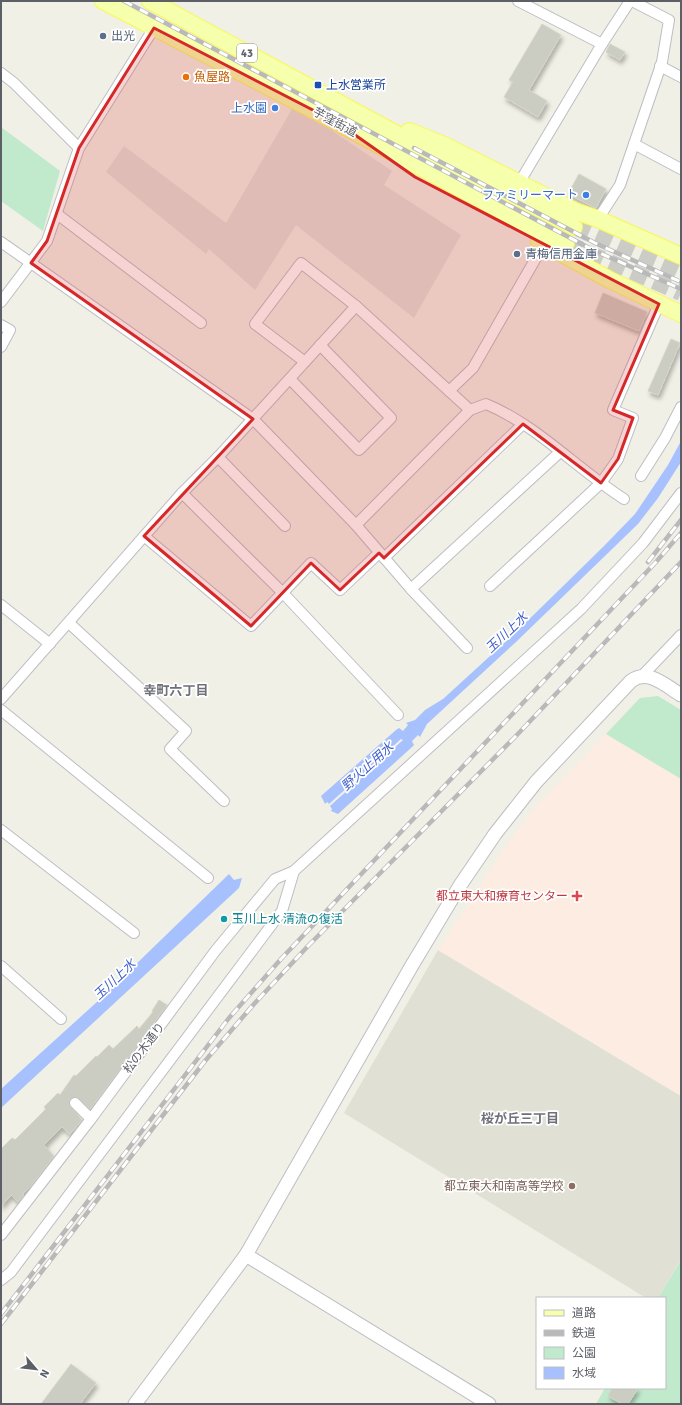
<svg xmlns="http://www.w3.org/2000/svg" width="682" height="1405" font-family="Signika,'Noto Sans JP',sans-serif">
<defs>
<filter id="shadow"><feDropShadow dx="2" dy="4" stdDeviation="2" flood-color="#0004"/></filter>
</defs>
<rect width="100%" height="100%" fill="#f0f0e6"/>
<path fill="#e1e2da" d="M292,109l39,21 61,41 -8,14 77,50 -47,83 -118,-93 -41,65 -46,-41 -3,5 -100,-82 18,-26 102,77z"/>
<path fill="#e0e0d4" d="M438,950l243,146v163l-23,39h-12l-302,-185z"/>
<path fill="#fdece2" d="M606,734l75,45v317l-243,-146 70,-107 31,-40z"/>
<g fill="#c1e9cc">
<path d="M1,127l59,44 -17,60 -42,-30z"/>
<path d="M658,696l23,14v69l-75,-45 34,-36z"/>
<path d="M681,1260v144h-85l9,-16h60v-90h-7z"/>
</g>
<g fill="#a7c1ff">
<path d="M681,441v21l-23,36 -20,26 -122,118 -89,82 -7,13 -2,-2 -6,6 2,4 -3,3 -73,66 -7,-3 1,-2 -2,-3 73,-66 -2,-1 -72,65 -2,-2 -2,2 -4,-8 75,-66 3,-2 4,3 5,-6 -2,-2 9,-3 10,-10 18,-11 70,-64 90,-88 32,-33 33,-49z"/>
<path d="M229,874l5,6 8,-2 -3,10 -238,220v-19l97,-88z"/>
</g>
<g fill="#cbccc2" stroke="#d6d5c4" filter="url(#shadow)">
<path d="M542,24l19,11 -32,55 18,11 -9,16 -34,-20 9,-15 -4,-2z"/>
<path d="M610,44l15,8 -5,8 -14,-8z"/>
<path d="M579,174l27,15 -10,19 -28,-14z"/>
<path d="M603,293l44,19 -8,19 -44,-18z"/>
<path d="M671,339l9,4 -22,52 -10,-4z"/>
<path d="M159,1000l8,5 -37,51 -9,7 1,4 -32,42 -13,-12 -7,2 -1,6 13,15 -12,14 -8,-7 -18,18 10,11 -24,31 -8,7 2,1 -6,7 -7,-7 -10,11v-57l11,-11 3,2 31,-31 -2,-2 14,-14 2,2 14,-20 2,1 20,-20 1,1 12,-12 4,4 24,-23 2,3 14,-17 -1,-1z"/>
<path d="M71,1364l25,19 -16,21h-39z"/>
<path d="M612,1388h26l-10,16h-6l-14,-8z"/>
</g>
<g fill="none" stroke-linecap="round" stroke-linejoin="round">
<g stroke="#cbccc6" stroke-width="16" stroke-dasharray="16 8" stroke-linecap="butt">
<path d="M574,227l107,47"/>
<path d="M566,243l115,50"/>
</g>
<defs>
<g id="minor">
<path d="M518,1l84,43"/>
<path d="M660,66l21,11"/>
<path d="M1,73l13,10 65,65"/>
<path d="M634,144l47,25"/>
<path d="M519,183l83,-139 28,-43"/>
<path d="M57,214l144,109"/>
<path d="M598,219l22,-34 42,-123 7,-42 -37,-19"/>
<path d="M1,242l252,177 103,106 55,64 56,59"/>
<path d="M1,302l46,-61 32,-93 75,-120"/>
<path d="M1,325l9,5 -9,17"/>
<path d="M305,362l-50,-38 46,-61 55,43 114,104"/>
<path d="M290,379l69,71 32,-32 -71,-73"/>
<path d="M449,391l24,-23 71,-124"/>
<path d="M218,457l67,69"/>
<path d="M641,476l24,-38 16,-31"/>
<path d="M182,493l100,99 116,123"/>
<path d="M356,525l114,-115 16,-6c51,21 91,65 138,95"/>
<path d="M144,536l107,90 60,-63 29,27 39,-37"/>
<path d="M384,558l139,-134"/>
<path d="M490,586l111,-103 17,-24 15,-41 -20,-8 46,-106"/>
<path d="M411,589l149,-137"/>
<path d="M1,605l49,39"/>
<path d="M69,623l117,108 -16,18 54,52"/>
<path d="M642,676l39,-41"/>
<path d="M1,699l181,-206 36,-36 138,-151"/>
<path d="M1,710l207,168"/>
<path d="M1,830l133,103"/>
<path d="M1,966l60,53"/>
<path d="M75,1103l16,16"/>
<path d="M1,1235l90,-116 125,-169 59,-71 19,-8"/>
<path d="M1,1280l10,-8 271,-361 12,-40 287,-262 62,-66 38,-50"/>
</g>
<g id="tertiary">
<path d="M246,1255l243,149"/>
<path d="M135,1404l111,-149 165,-288 48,-80 36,-53 41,-52 95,-101c17,-13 35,5 50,14"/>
</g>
<g id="primary">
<path d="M103,1l235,122 195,105 33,15"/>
<path d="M150,1l280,151 144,75"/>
<path d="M409,131l35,14 131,66 23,8 83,37"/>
<path d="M539,241l71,39 71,34"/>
</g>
</defs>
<use href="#minor" stroke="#bdbec5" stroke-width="12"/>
<use href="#tertiary" stroke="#bdbec5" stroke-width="15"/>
<use href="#primary" stroke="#f9f856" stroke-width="18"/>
<use href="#minor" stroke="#fff" stroke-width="10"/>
<use href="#tertiary" stroke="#fff" stroke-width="13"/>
<use href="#primary" stroke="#f6ffac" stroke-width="16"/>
<defs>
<g id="rail">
<path d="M124,1l469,249 88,39"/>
<path d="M414,148l181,95 86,39"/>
<path d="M648,562l33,-42"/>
<path d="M1,1314l228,-296 52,-59 375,-397 25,-29"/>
<path d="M1,1324l204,-263 49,-57 54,-58 207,-209 166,-175"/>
</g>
</defs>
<use href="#rail" stroke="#b9b9ba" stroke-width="4.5"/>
<use href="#rail" stroke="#fff" stroke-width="3" stroke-dasharray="9" stroke-linecap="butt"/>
</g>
<path fill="#d62828" fill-opacity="0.2" stroke="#d62828" stroke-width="3" stroke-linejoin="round" d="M154,28l184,95 77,54 244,127 -46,106 20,8 -15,41 -17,24 -78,-59 -139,134 -5,-5 -39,37 -29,-27 -60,63 -107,-90 109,-117 -222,-156 16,-22 32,-93z"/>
<g fill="#5c6f8a" stroke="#fff" stroke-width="1.5">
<circle cx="103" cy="36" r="4"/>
<circle cx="517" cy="254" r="4"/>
</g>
<circle fill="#e8710a" stroke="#fff" stroke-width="1.5" cx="186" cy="77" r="4"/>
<rect fill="#1a4fb4" stroke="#fff" stroke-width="1.5" x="314" y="81" width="8" height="8" rx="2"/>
<g fill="#3f7fe0" stroke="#fff" stroke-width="1.5">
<circle cx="275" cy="108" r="4"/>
<circle cx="586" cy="195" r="4"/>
</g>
<path fill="#e0444e" stroke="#fff" stroke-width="1.5" d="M575 890h4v4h4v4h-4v4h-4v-4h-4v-4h4z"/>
<circle fill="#0f9aa8" stroke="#fff" stroke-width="1.5" cx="224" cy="919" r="4"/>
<circle fill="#8d6e63" stroke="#fff" stroke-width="1.5" cx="572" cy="1186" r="4"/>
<g text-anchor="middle" stroke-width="3.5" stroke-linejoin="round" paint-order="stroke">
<rect fill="#fff" stroke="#8e8f95" stroke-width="1" x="237" y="44" width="20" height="18" rx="3"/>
<g font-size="11" font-weight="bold" fill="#5d5f67">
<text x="247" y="57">43</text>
</g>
<g font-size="12" fill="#4e5e75" stroke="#fff" text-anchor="start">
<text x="111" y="40">出光</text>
<text x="525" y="258">青梅信用金庫</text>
</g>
<g font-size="12" fill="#c56008" stroke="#fff" text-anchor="start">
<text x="194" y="81">魚屋路</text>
</g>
<g font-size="12" fill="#164399" stroke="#fff" text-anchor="start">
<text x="326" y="89">上水営業所</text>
</g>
<g font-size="12" fill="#366cbe" stroke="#fff" text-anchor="end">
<text x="267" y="112">上水園</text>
<text x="578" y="199">ファミリーマート</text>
</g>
<g font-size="12" fill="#5d5f67" stroke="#fff">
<text transform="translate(335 122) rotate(28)" y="4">芋窪街道</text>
<text transform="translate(144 1048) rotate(-53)" y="4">松の木通り</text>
</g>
<g font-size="12" fill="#be3a42" stroke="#fff" text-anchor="end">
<text x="568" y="900">都立東大和療育センター</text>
</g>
<g font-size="12" fill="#0d838f" stroke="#fff" text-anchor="start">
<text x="232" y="923">玉川上水 清流の復活</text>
</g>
<g font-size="12" fill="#785e54" stroke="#fff" text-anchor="end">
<text x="564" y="1190">都立東大和南高等学校</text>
</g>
<g font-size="13" font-style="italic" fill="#425fca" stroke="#fff">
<text transform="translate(506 632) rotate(-43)" y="5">玉川上水</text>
<text transform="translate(367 766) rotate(-42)" y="5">野火止用水</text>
<text transform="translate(114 979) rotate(-43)" y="5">玉川上水</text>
</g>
<g font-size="13" font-weight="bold" fill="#6e7179" stroke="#fff">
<text x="176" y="695">幸町六丁目</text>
<text x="520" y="1123">桜が丘三丁目</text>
</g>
</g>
<rect width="682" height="1405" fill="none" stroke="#5d5f67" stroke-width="4"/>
<rect x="536" y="1297" width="130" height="92" fill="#ffffff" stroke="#bebfc2"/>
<rect x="544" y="1310" width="20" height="6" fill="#f6ffac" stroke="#bebfc2"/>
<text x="572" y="1317" font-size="12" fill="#5d5f67">道路</text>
<rect x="544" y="1330" width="20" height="6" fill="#b9b9ba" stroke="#bebfc2"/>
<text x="572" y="1337" font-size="12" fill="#5d5f67">鉄道</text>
<rect x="544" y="1347" width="20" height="12" fill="#c1e9cc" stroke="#bebfc2"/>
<text x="572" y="1357" font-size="12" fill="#5d5f67">公園</text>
<rect x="544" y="1367" width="20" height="12" fill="#a7c1ff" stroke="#bebfc2"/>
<text x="572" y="1377" font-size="12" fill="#5d5f67">水域</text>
<g transform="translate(36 1369) rotate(118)" stroke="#ffffff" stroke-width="3" paint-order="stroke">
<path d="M0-3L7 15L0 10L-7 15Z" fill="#5d5f67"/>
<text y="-6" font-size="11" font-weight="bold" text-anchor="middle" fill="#5d5f67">N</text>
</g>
</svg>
